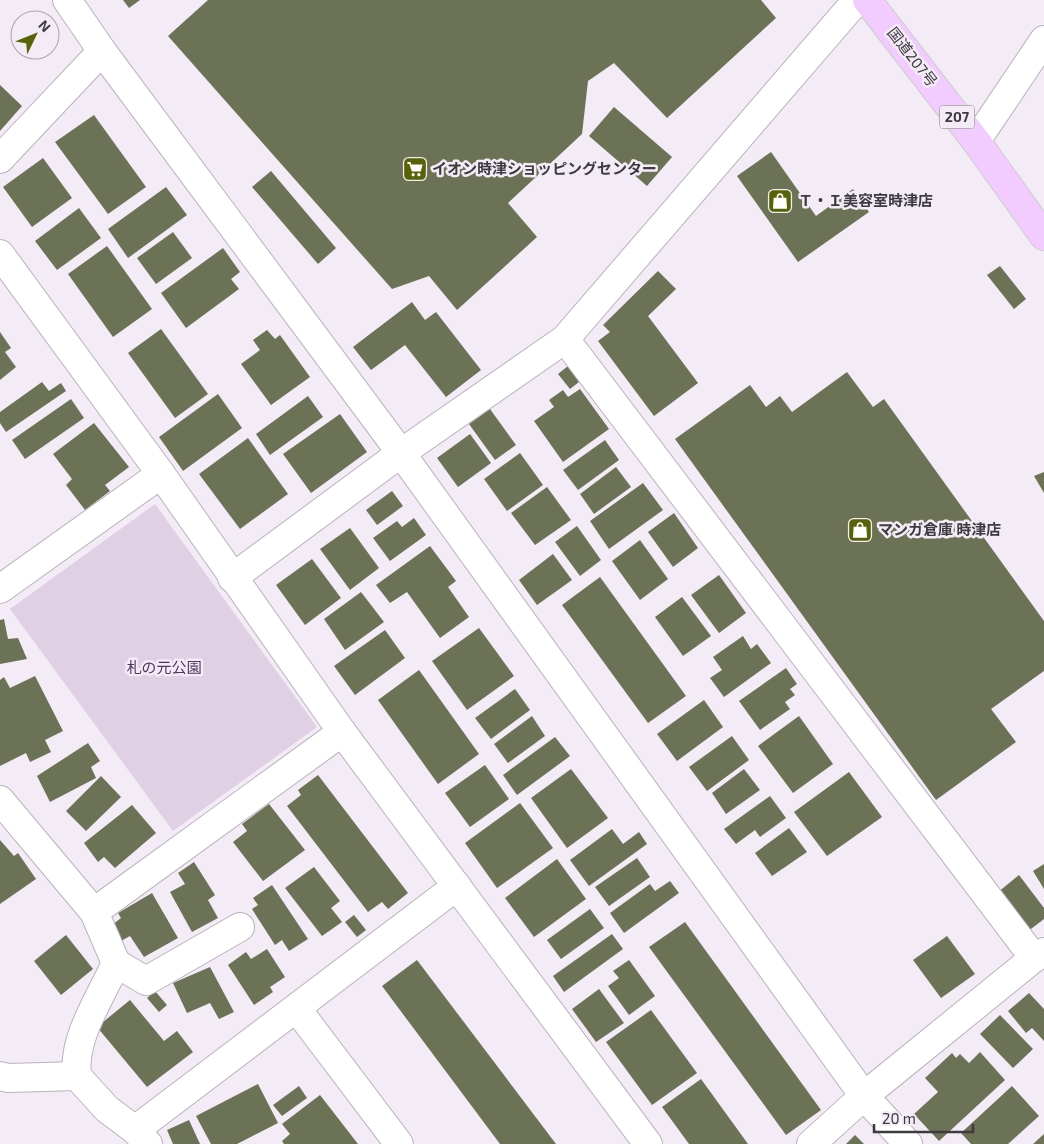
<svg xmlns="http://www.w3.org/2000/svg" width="1044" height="1144" font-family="'Exo 2','Noto Sans JP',sans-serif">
<rect width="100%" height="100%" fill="#f3ebf6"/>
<path fill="#dfd0e4" d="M155,504l162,223 -144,104 -163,-222z"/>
<g fill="#6c7256">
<path d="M123,0h17l-11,8z"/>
<path d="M208,0h553l15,18 -109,100 -53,-55 -26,18 -6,53 -74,69 29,34 -80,73 -28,-34 -37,13 -224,-253z"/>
<path d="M0,85l22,21 -22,25z"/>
<path d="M614,107l58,50 -25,29 -58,-50z"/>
<path d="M94,115l52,72 -38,27 -53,-72z"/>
<path d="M771,152l45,64 37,-27 16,23 -71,50 -61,-86z"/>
<path d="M43,158l29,40 -40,29 -29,-40z"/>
<path d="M271,171l65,77 -18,16 -66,-77z"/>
<path d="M166,187l21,28 -59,43 -20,-29z"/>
<path d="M79,208l22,30 -44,32 -22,-29z"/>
<path d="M173,232l19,26 -36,26 -19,-26z"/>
<path d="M107,246l45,63 -39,28 -45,-63z"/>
<path d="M223,248l17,24 -9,7 8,10 -53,39 -25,-35z"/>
<path d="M1000,266l26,33 -12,10 -27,-34z"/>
<path d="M658,271l18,18 -28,27 50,67 -44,33 -56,-75 12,-9 -7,-7z"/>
<path d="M412,302l13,18 11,-8 45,58 -35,27 -41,-52 -34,25 -18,-23z"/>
<path d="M161,329l47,65 -33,24 -47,-65z"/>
<path d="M267,330l8,9 5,-4 30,42 -39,28 -30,-41 19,-14 -7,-10z"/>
<path d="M0,332l11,16 -6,4 11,15 -16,13z"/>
<path d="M568,366l11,16 -9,7 -12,-15z"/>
<path d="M847,372l26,35 11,-8 160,222v50l-53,38 25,33 -80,58 -261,-361 75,-54 16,22 14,-11 12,16z"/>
<path d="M42,382l7,9 12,-8 5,8 -60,41 -6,-9v-11z"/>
<path d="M580,389l29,40 -46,33 -29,-41 20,-14 -5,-7 14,-10 5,7z"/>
<path d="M218,394l24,34 -59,43 -24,-34z"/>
<path d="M308,396l15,21 -53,38 -14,-21z"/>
<path d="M71,399l13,19 -59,41 -13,-19z"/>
<path d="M490,409l26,36 -21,15 -26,-36z"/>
<path d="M340,414l27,38 -56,41 -28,-39z"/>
<path d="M94,423l35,44 -24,18 5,6 -25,19 -19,-25 6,-6 -19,-25z"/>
<path d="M470,434l21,29 -33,24 -21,-29z"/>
<path d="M248,438l40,56 -48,35 -41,-55z"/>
<path d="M605,440l14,20 -41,30 -15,-20z"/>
<path d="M520,453l23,32 -36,26 -23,-32z"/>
<path d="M616,467l15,20 -37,27 -14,-20z"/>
<path d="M1044,472v21l-10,-17z"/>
<path d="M643,483l20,27 -54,39 -19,-28z"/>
<path d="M547,487l24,33 -36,25 -24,-32z"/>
<path d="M392,491l11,15 -26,19 -11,-15z"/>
<path d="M674,513l24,35 -25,19 -25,-35z"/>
<path d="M414,518l12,17 -36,26 -17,-23 24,-17 5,6z"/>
<path d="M577,526l24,34 -21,16 -25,-34z"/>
<path d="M350,528l29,40 -29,22 -30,-41z"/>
<path d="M640,540l28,39 -28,21 -28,-39z"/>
<path d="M430,546l26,35 -8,6 21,30 -29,21 -33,-46 -17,11 -14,-18z"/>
<path d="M553,554l19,26 -35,25 -18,-25z"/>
<path d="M312,559l29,39 -36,27 -29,-40z"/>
<path d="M719,575l27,38 -27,20 -28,-38z"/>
<path d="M600,577l86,119 -38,27 -86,-118z"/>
<path d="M361,592l23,30 -39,28 -21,-31z"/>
<path d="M682,597l29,39 -28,20 -28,-39z"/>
<path d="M4,619l4,20 10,-1 9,21 -27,5v-44z"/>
<path d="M479,628l35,48 -47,34 -35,-49z"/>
<path d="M385,630l20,28 -50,37 -21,-29z"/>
<path d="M743,636l8,13 6,-5 14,19 -47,34 -14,-19 12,-8 -9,-13z"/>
<path d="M786,668l11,16 -7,5 5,6 -10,7 5,7 -30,21 -21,-29z"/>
<path d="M419,670l60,84 -41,30 -60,-84z"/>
<path d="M35,676l28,55 -18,9 6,12 -21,10 -4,-9 -26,13v-86l4,-3 6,11z"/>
<path d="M515,689l15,21 -39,29 -16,-21z"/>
<path d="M704,700l19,27 -46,34 -20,-27z"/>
<path d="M532,716l13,20 -37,27 -14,-19z"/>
<path d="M799,716l34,48 -40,29 -35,-47z"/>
<path d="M732,736l17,24 -42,31 -18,-24z"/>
<path d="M555,737l15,19 -53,39 -14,-20z"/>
<path d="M88,743l12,18 -9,6 5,11 -46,24 -13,-26z"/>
<path d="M485,765l24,34 -39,28 -25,-34z"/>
<path d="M571,769l37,49 -41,30 -36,-50z"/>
<path d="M744,769l16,21 -34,24 -14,-21z"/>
<path d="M849,772l33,45 -55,39 -33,-44z"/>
<path d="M318,775l90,118 -20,16 -6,-7 -14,10 -81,-106 14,-11 -3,-5z"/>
<path d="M101,776l20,21 -35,34 -20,-20z"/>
<path d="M770,796l16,22 -26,19 -5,-7 -19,14 -12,-15z"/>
<path d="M520,803l33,45 -56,40 -32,-45z"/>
<path d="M269,804l36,46 -42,31 -30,-39 14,-11 -5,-7z"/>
<path d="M132,805l24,28 -41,35 -11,-11 -6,5 -14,-19z"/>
<path d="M789,828l18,24 -35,24 -17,-23z"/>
<path d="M612,829l11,15 16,-12 8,12 -58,42 -19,-26z"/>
<path d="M0,840l14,16 4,-3 18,26 -36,25z"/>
<path d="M637,858l13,19 -41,29 -14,-19z"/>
<path d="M557,859l29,40 -52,38 -29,-39z"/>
<path d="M194,862l21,33 -7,5 10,18 -26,14 -22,-40 15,-8 -7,-11z"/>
<path d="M1044,864v25l-11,-18z"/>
<path d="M314,867l26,34 -9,7 11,14 -20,14 -37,-48z"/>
<path d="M1019,875l25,33v11l-17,13 -30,-39z"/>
<path d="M670,881l9,12 -55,40 -14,-20 40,-29 5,7z"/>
<path d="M272,885l36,54 -19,12 -7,-11 -7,5 -23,-36 6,-4 -5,-7z"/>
<path d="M152,893l26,45 -34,19 -14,-21 -9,5 -9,-16 9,-7 -3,-5z"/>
<path d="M590,909l14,19 -43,31 -14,-19z"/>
<path d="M354,915l12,15 -9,7 -12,-15z"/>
<path d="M685,922l136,188 -35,25 -137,-188z"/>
<path d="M612,934l11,15 -59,43 -11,-16z"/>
<path d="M66,935l27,34 -32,26 -27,-34z"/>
<path d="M947,936l28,38 -34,24 -28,-38z"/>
<path d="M267,949l18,28 -15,10 3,5 -19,13 -26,-40 18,-13 5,7z"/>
<path d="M417,960l139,184h-56l-118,-158z"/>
<path d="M629,960l26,36 -26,19 -21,-29 11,-8 -6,-7z"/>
<path d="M210,967l24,45 -15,7 -9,-16 -23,10 -14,-30z"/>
<path d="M599,989l25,34 -28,19 -24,-33z"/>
<path d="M155,991l12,14 -8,7 -12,-14z"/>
<path d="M1029,993l15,16v32l-12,-13 -6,5 -18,-22z"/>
<path d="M130,1000l34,41 13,-10 16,21 -46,35 -50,-60z"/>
<path d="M651,1010l46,63 -45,32 -46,-63z"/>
<path d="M1000,1015l33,34 -20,19 -33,-34z"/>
<path d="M980,1052l25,28 -66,61 -25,-27 24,-22 -13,-14 27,-25 4,5 4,-4 9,9z"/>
<path d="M701,1079l47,65h-59l-27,-37z"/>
<path d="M258,1084l20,39 -41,21h-26l-15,-28z"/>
<path d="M299,1086l8,12 -25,18 -9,-11z"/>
<path d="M1012,1086l27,30 -31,28h-37l-10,-11z"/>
<path d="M320,1095l38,49h-74l-2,-3 8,-7 -8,-10z"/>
<path d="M189,1120l11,24h-27l-6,-14z"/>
<path d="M1044,1134v10h-11z"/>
<path d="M855,1135l9,9h-18z"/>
</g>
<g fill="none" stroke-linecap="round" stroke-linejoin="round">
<defs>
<g id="minor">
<path d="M67,0l35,51 299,402 463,643 44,48"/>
<path d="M976,141l68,-101"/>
<path d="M0,159l102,-108"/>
<path d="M0,254l161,220 181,258 306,412"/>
<path d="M565,339l469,619"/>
<path d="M232,578l169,-125 164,-114 292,-339"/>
<path d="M0,589l161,-115"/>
<path d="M0,800l94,112 22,51c-15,34 -44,75 -39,113l30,33 28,21 13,14"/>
<path d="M94,912l248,-180"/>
<path d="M116,963l30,18 94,-54"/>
<path d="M297,1009l102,135"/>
<path d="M0,1076l8,2 69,-2"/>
<path d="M135,1130l322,-244"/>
<path d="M811,1144l53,-48 170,-138 10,-6"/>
</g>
<path id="trunk" d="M867,0l109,141 68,95"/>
</defs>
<use href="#minor" stroke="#bab2bd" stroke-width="30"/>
<use href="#trunk" stroke="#cdcccd" stroke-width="30"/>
<use href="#minor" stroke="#fff" stroke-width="28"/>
<use href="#trunk" stroke="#f2ccff" stroke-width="28"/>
</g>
<defs>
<symbol id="supermarket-square" viewBox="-11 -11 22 22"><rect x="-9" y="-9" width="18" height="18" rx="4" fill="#576306" stroke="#f3ebf6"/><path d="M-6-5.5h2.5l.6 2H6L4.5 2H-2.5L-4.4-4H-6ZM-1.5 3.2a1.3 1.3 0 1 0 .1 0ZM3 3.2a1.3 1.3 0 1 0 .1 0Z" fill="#fff"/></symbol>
<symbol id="shop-square" viewBox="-11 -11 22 22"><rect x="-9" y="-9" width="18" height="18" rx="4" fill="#576306" stroke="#f3ebf6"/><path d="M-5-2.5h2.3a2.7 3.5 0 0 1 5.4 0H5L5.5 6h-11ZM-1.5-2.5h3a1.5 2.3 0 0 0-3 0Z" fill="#fff"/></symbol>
</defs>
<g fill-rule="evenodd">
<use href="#supermarket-square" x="401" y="155" width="28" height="28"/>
<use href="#shop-square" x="766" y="187" width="28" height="28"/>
<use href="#shop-square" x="846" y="516" width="28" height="28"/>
</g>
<g text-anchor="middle" stroke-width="5" stroke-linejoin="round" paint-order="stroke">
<rect fill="#f3ebf6" stroke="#746f76" stroke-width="1" x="939.5" y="105.5" width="35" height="23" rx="4"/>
<g font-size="14" font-weight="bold" fill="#3e3a3f">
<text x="957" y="122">207</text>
</g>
<g font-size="15" fill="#3e3a3f" stroke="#f3ebf6">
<text transform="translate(912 57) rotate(52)" y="5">国道207号</text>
</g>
<g font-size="15" font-weight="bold" fill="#3e3a3f" stroke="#f3ebf6" text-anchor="start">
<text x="432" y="174">イオン時津ショッピングセンター</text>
<text x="798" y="206">Ｔ・Ｉ美容室時津店</text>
<text x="878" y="535">マンガ倉庫 時津店</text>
</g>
<g font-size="15" fill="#53365d" stroke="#f3ebf6">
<text x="164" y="673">札の元公園</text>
</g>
</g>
<g transform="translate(35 35) rotate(47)"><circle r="24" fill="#f3ebf6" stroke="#aba4ad"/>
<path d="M0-4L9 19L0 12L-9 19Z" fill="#576306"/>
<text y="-8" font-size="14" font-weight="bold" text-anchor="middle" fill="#3e3a3f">N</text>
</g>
<path d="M874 1124v8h99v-8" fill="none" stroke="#3e3a3f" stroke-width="2.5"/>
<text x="882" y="1124" font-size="15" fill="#3e3a3f" stroke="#f3ebf6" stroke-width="4" paint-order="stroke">20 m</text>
</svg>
